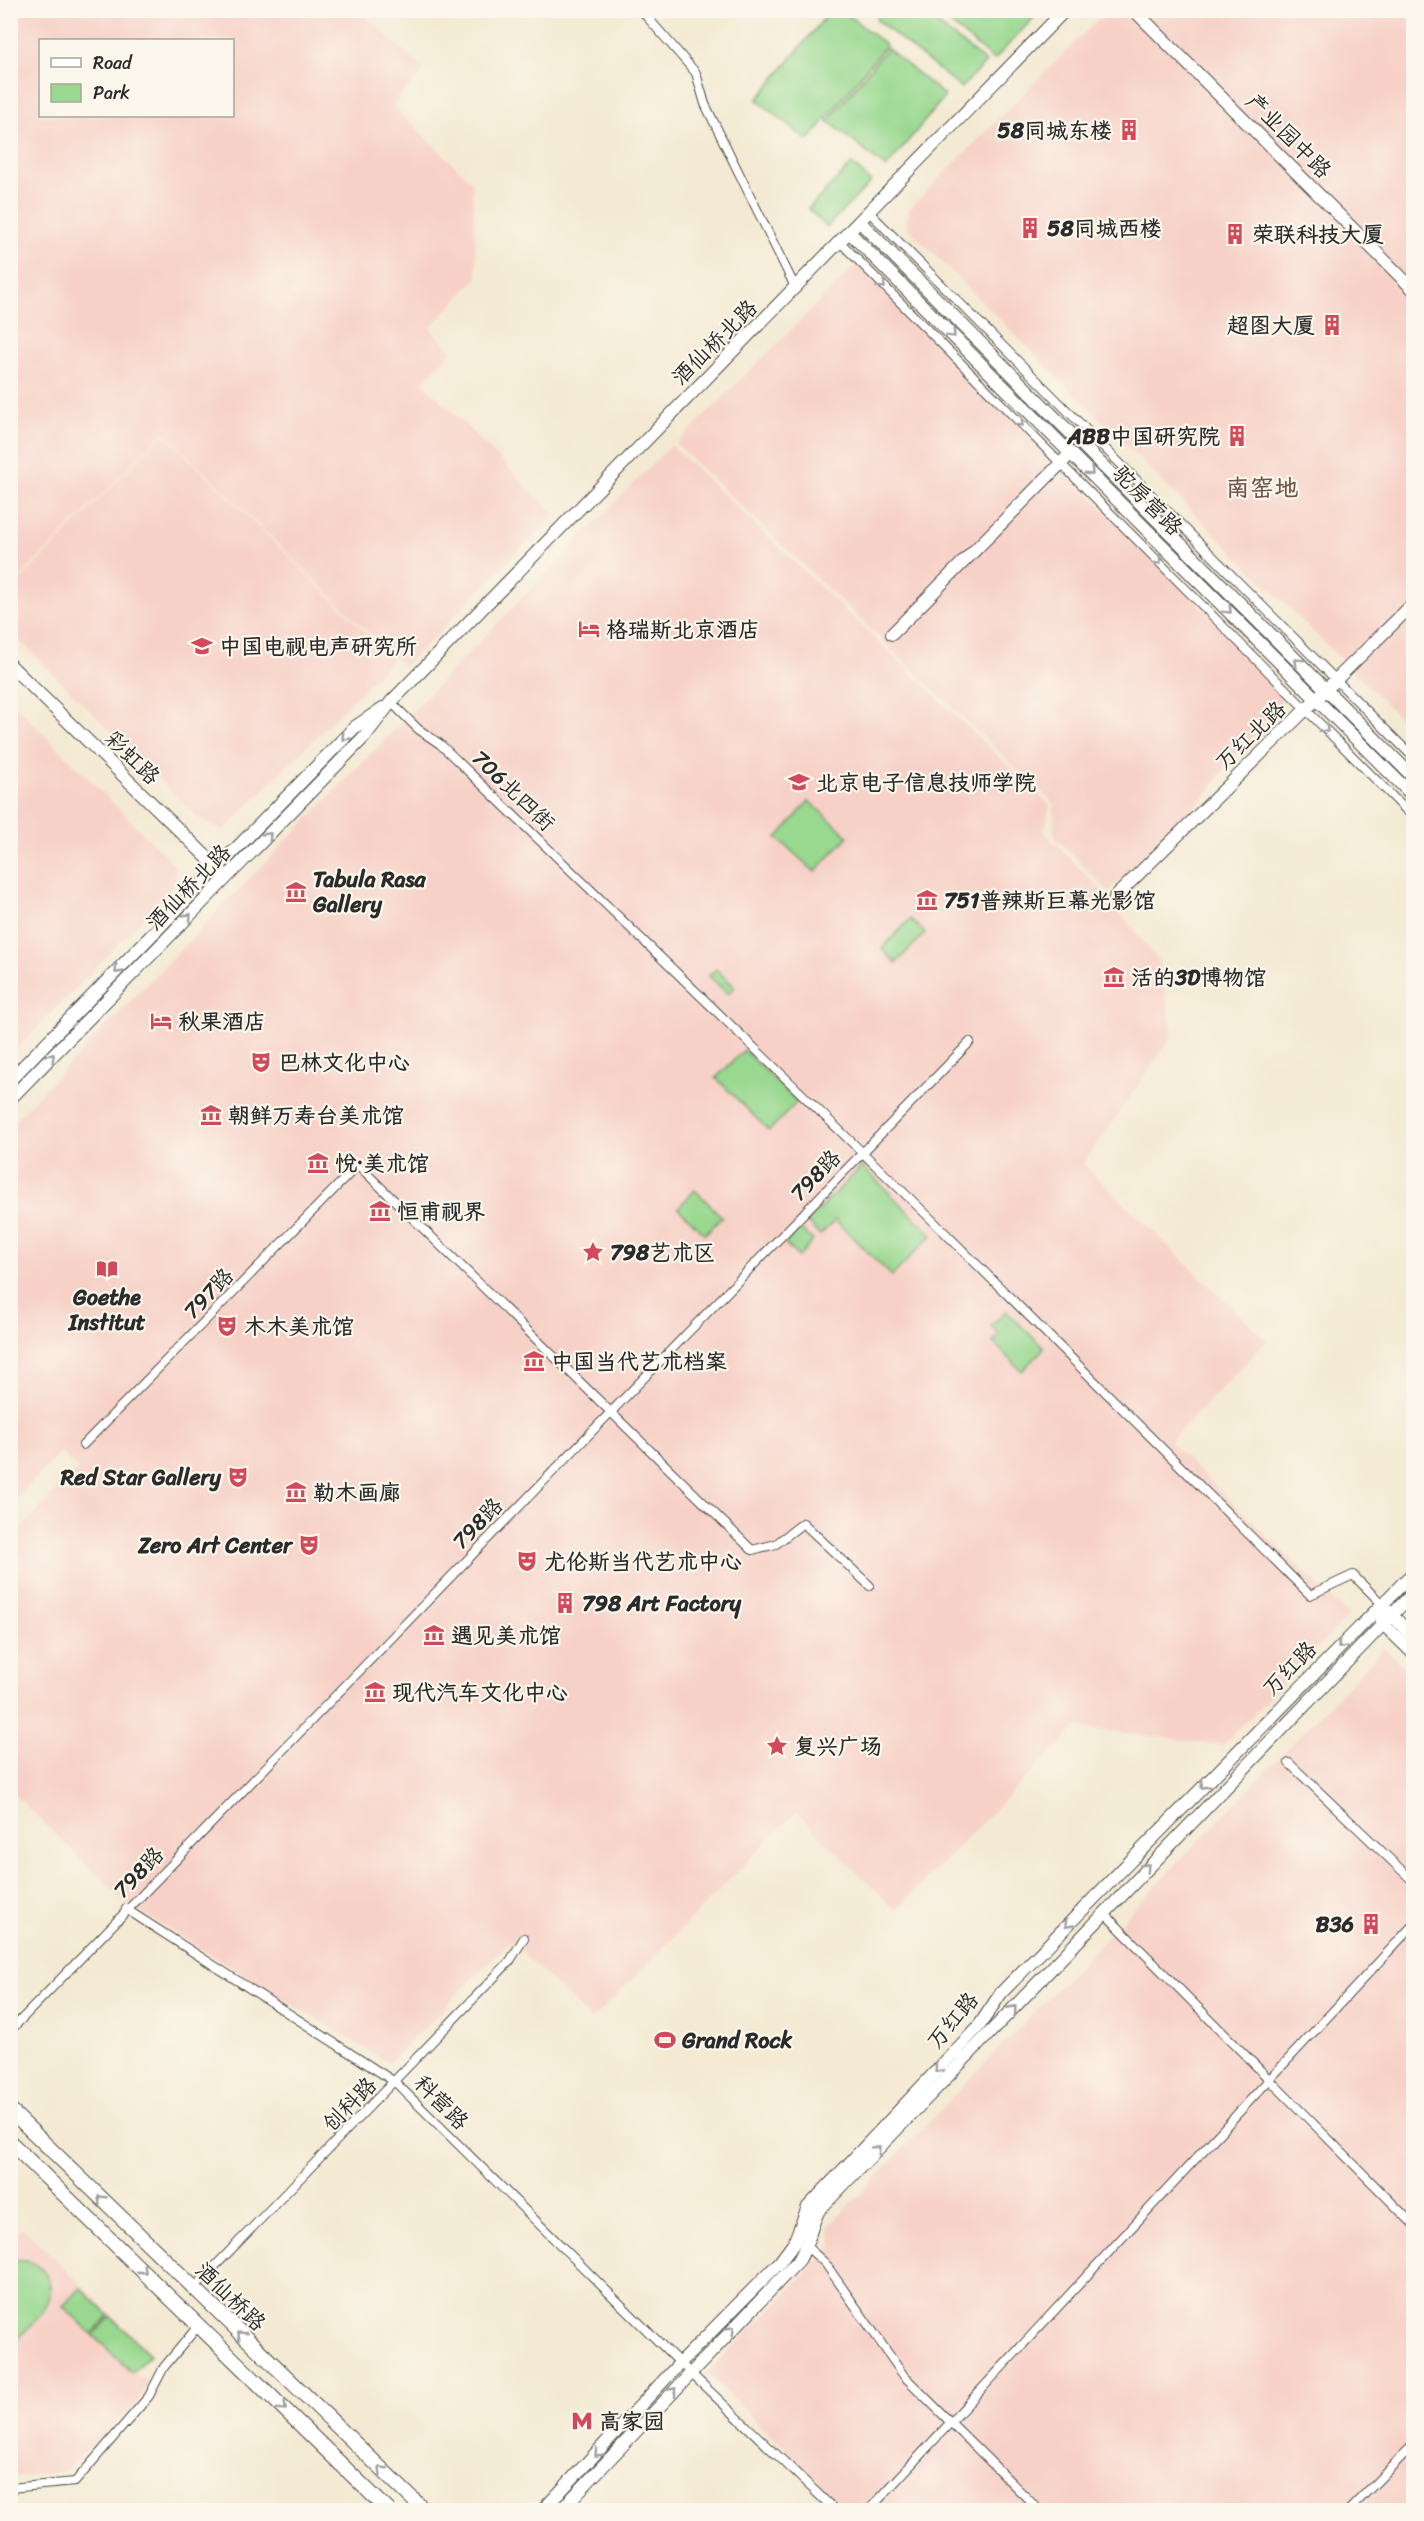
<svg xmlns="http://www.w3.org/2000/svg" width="1424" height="2521" font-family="Sriracha,'LXGW WenKai TC',sans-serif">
<rect width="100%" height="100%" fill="#fbf7ec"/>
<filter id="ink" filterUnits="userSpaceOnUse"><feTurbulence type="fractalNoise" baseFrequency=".0167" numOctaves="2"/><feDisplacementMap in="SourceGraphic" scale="12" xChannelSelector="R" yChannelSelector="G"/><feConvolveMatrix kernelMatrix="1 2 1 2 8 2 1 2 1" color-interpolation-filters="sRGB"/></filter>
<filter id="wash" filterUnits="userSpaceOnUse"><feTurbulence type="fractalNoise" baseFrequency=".008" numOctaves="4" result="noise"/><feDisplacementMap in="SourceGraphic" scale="24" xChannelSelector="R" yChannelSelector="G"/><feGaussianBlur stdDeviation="1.35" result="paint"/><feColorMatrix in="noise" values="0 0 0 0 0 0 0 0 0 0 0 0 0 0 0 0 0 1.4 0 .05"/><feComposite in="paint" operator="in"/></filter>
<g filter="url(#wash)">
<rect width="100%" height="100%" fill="#f4ead3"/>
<g fill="#f7d1c7" fill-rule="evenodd">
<path d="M11,10l348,1 66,59 -33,35 80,77 5,96 -47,50 22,23 -30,31 133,132 -151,153 -240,-235 -153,154zM232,40v76h-192v-76z"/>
<path d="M1106,11h307v720l-507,-505 3,-17z"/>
<path d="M857,264l425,423 -3,23 -47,47 -23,35 -100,100 -55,-56v-32l-378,-360z"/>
<path d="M164,434l229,225 -170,172 -26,-14 -186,-185v-43z"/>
<path d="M671,445l379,360 -6,27 63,64 51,64 15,75 -90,129 184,177 -98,101 180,173 -126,130 -147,-18 -180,183 -100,-98 -204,208 -82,-79 -121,122 -262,-159 -116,-113v-252l67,-70 -17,-17 -50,51v-379z"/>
<path d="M11,701l163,163 3,19 -166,172z"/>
<path d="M1384,1648l30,29 -1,833h-565l-141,-137 127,-128 -6,-18z"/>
<path d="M22,2227l130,127 -18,19 14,9 -12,22 -72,68 -53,5 -1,-238z"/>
</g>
<g fill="#98d88f" stroke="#62825d" stroke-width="1.5">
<path d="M830,11h13l43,34 -78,96 -51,-41z"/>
<path d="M882,11h39l65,51 -25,26 -85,-69z"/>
<path d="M935,11h105l-46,49z"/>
<path d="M887,48l58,48 -59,72 -58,-47z"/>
<path d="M852,164l19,18 -44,45 -19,-18z"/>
<path d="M809,801l39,35 -33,36 -38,-34z"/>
<path d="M910,919l15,14 -29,30 -14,-14z"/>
<path d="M716,969l19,18 -7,7 -19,-18z"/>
<path d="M744,1050l53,52 -28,29 -53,-53z"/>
<path d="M862,1166l70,69 -40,41 -57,-56 -15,15 -13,-13z"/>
<path d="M695,1190l27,27 -17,17 -27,-26z"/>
<path d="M800,1228l13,13 -15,16 -13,-14z"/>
<path d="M1006,1311l38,37 -22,23 -29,-29 6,-7 -8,-9z"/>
<path d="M13,2261c14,-1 25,0 33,14 16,29 -17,51 -35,70l-1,-82z"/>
<path d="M81,2288l28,28 -17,18 -29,-28z"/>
<path d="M111,2317l39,38 -18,18 -39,-38z"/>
</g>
</g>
<g filter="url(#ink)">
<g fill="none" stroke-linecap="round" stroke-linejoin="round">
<defs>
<g id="street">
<path d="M641,10l55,63 9,31 91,185"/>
<path d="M870,213l544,545"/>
<path d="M841,243l573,575"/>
<path d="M391,702l27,27 22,15 488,472 382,379 43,-20 29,29"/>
<path d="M83,1445l275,-280 394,385 24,-6 27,-21 67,63"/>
<path d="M1289,1763l125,119"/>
<path d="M126,1909l269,173 285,281 155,147"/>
<path d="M1103,1912l311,313"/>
<path d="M10,2031l960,-989"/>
<path d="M807,2247l18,16 79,113 135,134"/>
<path d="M193,2289l317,-328 14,-23"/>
<path d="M10,2488l65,-6 74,-86 15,-29 35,-42"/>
<path d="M869,2510l545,-586"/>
<path d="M1349,2510l65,-66"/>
</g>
<g id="secondary">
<path d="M1134,10l280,280"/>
<path d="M861,223l553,555"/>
<path d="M851,234l563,563"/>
<path d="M892,634l179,-181"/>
<path d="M10,665l212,207"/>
<path d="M1115,897l299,-294"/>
<path d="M10,1080l345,-353 28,-19"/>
<path d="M10,1099l355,-363 26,-34 674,-692"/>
<path d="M1386,1609l28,29"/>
<path d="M1382,1617v6l32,31"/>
<path d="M543,2510l137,-147 100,-101 14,-19 14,-36 171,-181 22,-33 413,-421"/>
<path d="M561,2510l238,-250c10,-16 11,-34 20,-50l595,-618"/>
</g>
<g id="primary">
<path d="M10,2110l414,400"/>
<path d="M10,2142l378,368"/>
</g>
</defs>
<use href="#street" stroke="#494844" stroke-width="10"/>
<use href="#secondary" stroke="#494844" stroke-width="14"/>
<use href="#primary" stroke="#494844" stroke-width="16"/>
<use href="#street" stroke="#fff" stroke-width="8"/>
<use href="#secondary" stroke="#fff" stroke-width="12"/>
<use href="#primary" stroke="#fff" stroke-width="14"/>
</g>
<defs><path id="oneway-chevron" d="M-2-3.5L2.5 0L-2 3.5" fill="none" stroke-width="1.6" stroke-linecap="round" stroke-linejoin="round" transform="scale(1.5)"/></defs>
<g stroke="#a0a0a0">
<use href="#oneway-chevron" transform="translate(882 285) rotate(45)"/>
<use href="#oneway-chevron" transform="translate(952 334) rotate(45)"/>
<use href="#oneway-chevron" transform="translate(1020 423) rotate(45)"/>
<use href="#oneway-chevron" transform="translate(1090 472) rotate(45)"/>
<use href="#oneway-chevron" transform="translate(1158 561) rotate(45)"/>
<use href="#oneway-chevron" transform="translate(1228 610) rotate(45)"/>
<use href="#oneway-chevron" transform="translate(1298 662) rotate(-135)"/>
<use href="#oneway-chevron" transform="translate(1325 729) rotate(45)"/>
<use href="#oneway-chevron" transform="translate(345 737) rotate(134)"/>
<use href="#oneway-chevron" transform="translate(268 836) rotate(-46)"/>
<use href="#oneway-chevron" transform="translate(188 917) rotate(-46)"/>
<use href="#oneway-chevron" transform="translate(118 970) rotate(134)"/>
<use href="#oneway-chevron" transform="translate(51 1057) rotate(-46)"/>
<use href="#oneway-chevron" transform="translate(1341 1645) rotate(134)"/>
<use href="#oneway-chevron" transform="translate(1204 1785) rotate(134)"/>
<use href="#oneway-chevron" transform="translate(1146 1867) rotate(-46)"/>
<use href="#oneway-chevron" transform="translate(1068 1924) rotate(134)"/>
<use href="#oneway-chevron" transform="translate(1013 2009) rotate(-48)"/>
<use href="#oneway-chevron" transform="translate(938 2069) rotate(133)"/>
<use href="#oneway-chevron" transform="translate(877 2149) rotate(-46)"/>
<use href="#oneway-chevron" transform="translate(101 2199) rotate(-136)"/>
<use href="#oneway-chevron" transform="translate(143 2270) rotate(44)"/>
<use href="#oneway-chevron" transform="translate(731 2330) rotate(-46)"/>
<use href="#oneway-chevron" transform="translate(241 2335) rotate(-136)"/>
<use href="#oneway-chevron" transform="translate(673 2391) rotate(-48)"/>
<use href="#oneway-chevron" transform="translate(283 2407) rotate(44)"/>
<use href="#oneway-chevron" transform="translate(598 2453) rotate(133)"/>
<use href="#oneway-chevron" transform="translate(382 2470) rotate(-136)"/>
</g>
</g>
<defs>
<symbol id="building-bare" viewBox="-9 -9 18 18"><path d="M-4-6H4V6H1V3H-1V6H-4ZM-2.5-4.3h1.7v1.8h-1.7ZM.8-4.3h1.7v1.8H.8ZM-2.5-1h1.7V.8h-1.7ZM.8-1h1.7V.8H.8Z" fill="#d1495b" stroke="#fbf7ec" stroke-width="2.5" paint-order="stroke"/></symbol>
<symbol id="hotel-bare" viewBox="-9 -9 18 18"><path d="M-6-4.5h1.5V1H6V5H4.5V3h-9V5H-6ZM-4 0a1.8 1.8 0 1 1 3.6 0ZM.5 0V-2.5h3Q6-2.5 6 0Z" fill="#d1495b" stroke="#fbf7ec" stroke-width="2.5" paint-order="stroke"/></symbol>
<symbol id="university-bare" viewBox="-9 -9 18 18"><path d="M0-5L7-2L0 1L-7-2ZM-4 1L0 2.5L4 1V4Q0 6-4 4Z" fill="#d1495b" stroke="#fbf7ec" stroke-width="2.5" paint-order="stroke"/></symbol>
<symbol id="school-bare" viewBox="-9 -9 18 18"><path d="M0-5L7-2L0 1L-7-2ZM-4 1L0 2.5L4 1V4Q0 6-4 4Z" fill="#d1495b" stroke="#fbf7ec" stroke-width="2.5" paint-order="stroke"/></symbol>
<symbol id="museum-bare" viewBox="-9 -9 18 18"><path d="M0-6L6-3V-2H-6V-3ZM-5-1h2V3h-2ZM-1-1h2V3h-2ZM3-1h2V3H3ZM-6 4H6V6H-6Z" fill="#d1495b" stroke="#fbf7ec" stroke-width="2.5" paint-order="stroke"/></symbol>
<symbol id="theatre-bare" viewBox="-9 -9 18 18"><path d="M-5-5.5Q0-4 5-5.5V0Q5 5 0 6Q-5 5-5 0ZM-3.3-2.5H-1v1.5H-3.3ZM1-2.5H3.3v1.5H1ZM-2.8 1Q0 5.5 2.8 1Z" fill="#d1495b" stroke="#fbf7ec" stroke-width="2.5" paint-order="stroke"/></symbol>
<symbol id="sight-bare" viewBox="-9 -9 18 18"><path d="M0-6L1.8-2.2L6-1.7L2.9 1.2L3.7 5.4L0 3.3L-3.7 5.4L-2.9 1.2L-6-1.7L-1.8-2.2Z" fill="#d1495b" stroke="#fbf7ec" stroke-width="2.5" paint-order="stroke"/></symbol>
<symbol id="library-bare" viewBox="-9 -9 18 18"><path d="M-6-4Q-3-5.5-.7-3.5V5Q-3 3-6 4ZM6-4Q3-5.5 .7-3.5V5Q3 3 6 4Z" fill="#d1495b" stroke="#fbf7ec" stroke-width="2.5" paint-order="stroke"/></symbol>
<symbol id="stadium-bare" viewBox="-9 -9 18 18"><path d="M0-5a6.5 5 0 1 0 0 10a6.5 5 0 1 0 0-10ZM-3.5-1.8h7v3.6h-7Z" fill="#d1495b" stroke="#fbf7ec" stroke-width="2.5" paint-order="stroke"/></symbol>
<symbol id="metro-bare" viewBox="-9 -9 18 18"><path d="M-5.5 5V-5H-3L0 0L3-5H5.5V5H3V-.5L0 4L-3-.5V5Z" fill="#d1495b" stroke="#fbf7ec" stroke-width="2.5" paint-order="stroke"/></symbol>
</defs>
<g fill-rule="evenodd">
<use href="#building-bare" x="1114" y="115" width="30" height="30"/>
<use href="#building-bare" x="1015" y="213" width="30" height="30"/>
<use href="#building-bare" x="1220" y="219" width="30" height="30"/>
<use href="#building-bare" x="1317" y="310" width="30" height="30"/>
<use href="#building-bare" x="1222" y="421" width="30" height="30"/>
<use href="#hotel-bare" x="574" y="614" width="30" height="30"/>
<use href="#university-bare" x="187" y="631" width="30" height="30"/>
<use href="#school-bare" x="784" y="767" width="30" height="30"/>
<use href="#museum-bare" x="281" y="877" width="30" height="30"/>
<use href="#museum-bare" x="912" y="885" width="30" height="30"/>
<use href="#museum-bare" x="1099" y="962" width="30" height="30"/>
<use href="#hotel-bare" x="146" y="1006" width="30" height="30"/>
<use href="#theatre-bare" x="246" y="1047" width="30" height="30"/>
<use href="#museum-bare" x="196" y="1100" width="30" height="30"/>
<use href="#museum-bare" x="303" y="1148" width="30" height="30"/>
<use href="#museum-bare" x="365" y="1196" width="30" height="30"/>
<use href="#sight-bare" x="578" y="1237" width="30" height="30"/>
<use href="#library-bare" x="92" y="1254" width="30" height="30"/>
<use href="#theatre-bare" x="212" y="1311" width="30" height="30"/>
<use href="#museum-bare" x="519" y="1346" width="30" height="30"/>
<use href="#theatre-bare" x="223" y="1462" width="30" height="30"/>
<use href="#museum-bare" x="281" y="1477" width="30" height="30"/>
<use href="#theatre-bare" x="294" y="1530" width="30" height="30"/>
<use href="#theatre-bare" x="512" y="1546" width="30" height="30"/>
<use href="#building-bare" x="550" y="1588" width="30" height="30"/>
<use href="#museum-bare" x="419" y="1620" width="30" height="30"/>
<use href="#museum-bare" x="360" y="1677" width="30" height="30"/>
<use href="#sight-bare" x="762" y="1731" width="30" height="30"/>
<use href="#building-bare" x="1356" y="1909" width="30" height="30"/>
<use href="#stadium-bare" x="650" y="2025" width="30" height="30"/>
<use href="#metro-bare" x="567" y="2406" width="30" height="30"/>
</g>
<g text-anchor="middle" stroke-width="4.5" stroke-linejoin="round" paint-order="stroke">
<g font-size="22" font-weight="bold" fill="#2b2b2b" stroke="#fbf7ec" text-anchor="start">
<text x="1112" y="138" text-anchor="end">58同城东楼</text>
<text x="1047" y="236">58同城西楼</text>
<text x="1252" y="242">荣联科技大厦</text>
<text x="1315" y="333" text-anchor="end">超图大厦</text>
<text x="1220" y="444" text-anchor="end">ABB中国研究院</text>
<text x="606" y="637">格瑞斯北京酒店</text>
<text x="219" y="654">中国电视电声研究所</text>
<text x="816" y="790">北京电子信息技师学院</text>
<text x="313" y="887">Tabula Rasa<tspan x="313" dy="25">Gallery</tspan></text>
<text x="944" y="908">751普辣斯巨幕光影馆</text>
<text x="1131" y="985">活的3D博物馆</text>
<text x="178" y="1029">秋果酒店</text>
<text x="278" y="1070">巴林文化中心</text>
<text x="228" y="1123">朝鲜万寿台美术馆</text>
<text x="335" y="1171">悦·美术馆</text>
<text x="397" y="1219">恒甫视界</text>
<text x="610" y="1260">798艺术区</text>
<text x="107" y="1305" text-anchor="middle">Goethe<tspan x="107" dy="25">Institut</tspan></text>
<text x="244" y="1334">木木美术馆</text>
<text x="551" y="1369">中国当代艺术档案</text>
<text x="221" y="1485" text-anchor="end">Red Star Gallery</text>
<text x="313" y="1500">勒木画廊</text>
<text x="292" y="1553" text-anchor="end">Zero Art Center</text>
<text x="544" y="1569">尤伦斯当代艺术中心</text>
<text x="582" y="1611">798 Art Factory</text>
<text x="451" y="1643">遇见美术馆</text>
<text x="392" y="1700">现代汽车文化中心</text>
<text x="794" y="1754">复兴广场</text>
<text x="1354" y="1932" text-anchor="end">B36</text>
<text x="682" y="2048">Grand Rock</text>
<text x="599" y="2429">高家园</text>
</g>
<g font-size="22" fill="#2b2b2b" stroke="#fbf7ec">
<text transform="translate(1289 135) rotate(45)" y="8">产业园中路</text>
<text transform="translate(714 342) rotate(-45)" y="8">酒仙桥北路</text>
<text transform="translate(1148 500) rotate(45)" y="8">驼房营路</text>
<text transform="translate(1250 735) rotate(-44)" y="8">万红北路</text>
<text transform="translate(133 757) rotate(44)" y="8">彩虹路</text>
<text transform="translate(514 790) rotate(44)" y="8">706北四街</text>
<text transform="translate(188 887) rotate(-46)" y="8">酒仙桥北路</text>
<text transform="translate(815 1175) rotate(-46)" y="8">798路</text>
<text transform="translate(208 1293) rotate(-46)" y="8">797路</text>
<text transform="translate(477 1523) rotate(-46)" y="8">798路</text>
<text transform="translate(1289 1668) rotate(-46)" y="8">万红路</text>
<text transform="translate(138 1872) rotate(-46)" y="8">798路</text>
<text transform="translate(952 2020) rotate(-50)" y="8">万红路</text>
<text transform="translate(442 2102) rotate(45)" y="8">科营路</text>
<text transform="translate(349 2104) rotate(-46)" y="8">创科路</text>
<text transform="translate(231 2296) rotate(44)" y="8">酒仙桥路</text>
</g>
<g font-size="24" font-weight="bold" fill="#71564c" stroke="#fbf7ec">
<text x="1262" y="496">南窑地</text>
</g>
</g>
<rect width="1424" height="2521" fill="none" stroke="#fbf7ec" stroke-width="36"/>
<rect x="39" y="39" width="195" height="78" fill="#fbf7ec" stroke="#a8a59f" stroke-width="1.5"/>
<rect x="51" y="58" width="30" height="9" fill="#ffffff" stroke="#a8a59f" stroke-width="1.5"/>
<text x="93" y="69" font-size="18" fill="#2b2b2b">Road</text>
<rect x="51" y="84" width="30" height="18" fill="#98d88f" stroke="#a8a59f" stroke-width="1.5"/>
<text x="93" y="99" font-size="18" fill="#2b2b2b">Park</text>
</svg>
